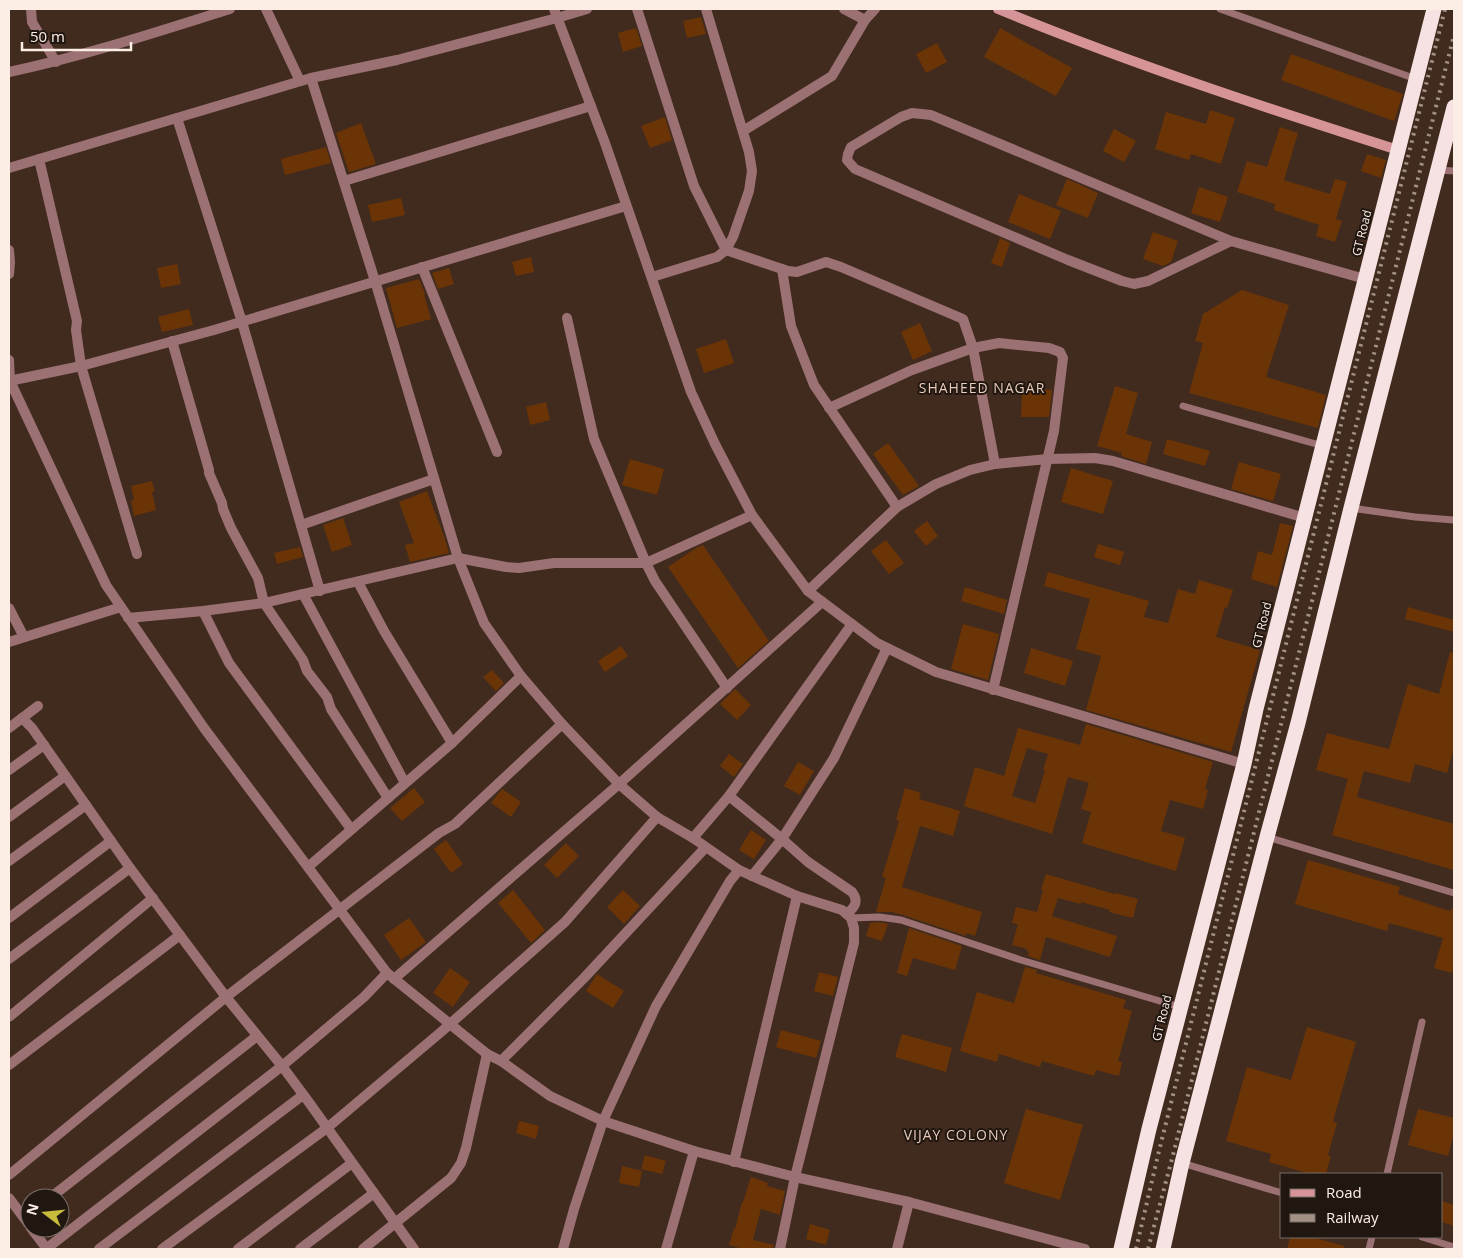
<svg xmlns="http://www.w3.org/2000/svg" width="1463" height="1258" font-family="'Open Sans',sans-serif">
<rect width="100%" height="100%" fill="#412b1e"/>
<g fill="#6b3407" fill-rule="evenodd">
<path d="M701,17l5,17 -19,4 -4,-17z"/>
<path d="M636,28l6,18 -19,6 -5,-19z"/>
<path d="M1000,28l72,40 -16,28 -72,-39z"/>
<path d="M937,43l10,19 -21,11 -10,-19z"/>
<path d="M1291,54l112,40 -9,27 -113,-41z"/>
<path d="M1210,110l25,8 -14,46 -30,-10 -2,6 -34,-11 11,-37 40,12z"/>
<path d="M665,117l7,23 -22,8 -9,-22z"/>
<path d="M361,123l15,41 -27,8 -13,-39z"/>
<path d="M1280,127l18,6 -14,47 46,14 5,-15 12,3 -11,37 6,2 -7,21 -19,-6 3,-11 -45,-15 1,-6 -38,-12 10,-31 20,6z"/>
<path d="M1114,129l22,12 -12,21 -21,-11z"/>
<path d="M326,147l5,16 -46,12 -4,-16z"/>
<path d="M1367,154l19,6 -5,18 -20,-7z"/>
<path d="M1067,179l31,14 -10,25 -32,-13z"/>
<path d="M1199,187l29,10 -8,25 -29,-9z"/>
<path d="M1019,194l42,17 -11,28 -42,-17z"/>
<path d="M401,198l4,17 -33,7 -4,-17z"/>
<path d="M1153,232l25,9 -7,21 -8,4 -20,-7z"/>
<path d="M1000,238l10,5 -8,24 -11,-4z"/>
<path d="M531,257l3,15 -18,4 -4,-14z"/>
<path d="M177,264l4,20 -20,4 -4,-20z"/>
<path d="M449,268l5,16 -16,5 -6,-16z"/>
<path d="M419,279l6,14 -1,1 7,25 -34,9 -11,-40z"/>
<path d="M1242,290l47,15 -23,72 60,18 -8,33 -129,-35 14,-50 -8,-2 8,-27z"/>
<path d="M189,309l4,16 -31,7 -4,-15z"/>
<path d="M920,323l12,28 -19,9 -12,-28z"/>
<path d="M726,339l8,24 -30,10 -8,-24z"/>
<path d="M1115,386l23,7 -12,41 26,8 -6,22 -25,-8 1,-3 -25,-7z"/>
<path d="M1022,389l30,1 -3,27h-28z"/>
<path d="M546,402l4,18 -20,5 -4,-18z"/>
<path d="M1167,439l43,12 -5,15 -42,-12z"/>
<path d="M888,443l31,43 -16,9 -30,-41z"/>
<path d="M630,459l34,10 -7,26 -35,-10z"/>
<path d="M1239,462l42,12 -8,27 -42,-12z"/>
<path d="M1071,468l42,13 -10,33 -42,-12z"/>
<path d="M152,481l3,10 -3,1 4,18 -22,6 -3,-15 3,-1 -3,-14z"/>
<path d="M427,491l18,48 4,14 -39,9 -5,-17 9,-2 -15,-41z"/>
<path d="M343,518l9,27 -20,7 -9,-27z"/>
<path d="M927,521l11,15 -12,10 -12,-15z"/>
<path d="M1280,523l13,3 -16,61 -26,-8 7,-28 14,4z"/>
<path d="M886,540l18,23 -15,11 -18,-23z"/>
<path d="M1098,544l26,8 -4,13 -26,-8z"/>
<path d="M703,545l66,96 -31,27 -70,-101 28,-19z"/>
<path d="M300,547l3,10 -26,7 -3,-11z"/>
<path d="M1048,572l101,29 -5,16 24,6 10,-34 17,5 4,-14 34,10 -6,18 -2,-1 -9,30 44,13 -29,102 -145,-42 15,-54 -25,-7 14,-50 -46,-13z"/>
<path d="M965,587l42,13 -3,14 -43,-13z"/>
<path d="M1408,607l46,13v12l-49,-13z"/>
<path d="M963,624l36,10 -11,46 -37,-11z"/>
<path d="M621,646l7,10 -23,16 -7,-11z"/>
<path d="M1031,648l42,13 -8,25 -41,-13z"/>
<path d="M1450,652l4,1v94l-7,26 -32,-9 -5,19 -46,-12 -7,26 97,27v46l-122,-35 16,-56 -32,-9 11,-37 62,16 19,-65 31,10z"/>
<path d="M492,670l12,13 -8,8 -13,-14z"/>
<path d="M735,689l16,16 -14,15 -17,-16z"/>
<path d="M1086,724l127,38 -8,27 3,1 -5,19 -33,-9 -9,31 24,7 -9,33 -94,-28 9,-31 -10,-3 8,-26 -21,-6 -16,57 -88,-28 11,-39 29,9 14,-48 62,17zM1027,748l21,6 -5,16 2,1 -10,32 -23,-7z"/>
<path d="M729,754l14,10 -9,13 -14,-11z"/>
<path d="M798,762l16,9 -14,24 -16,-9z"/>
<path d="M414,788l11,14 -23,19 -12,-13z"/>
<path d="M905,788l16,5 -2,6 41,12 -7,25 -33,-10 -18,61 80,25 -7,24 -9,-3v3l-63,-21 -12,-3h-15l10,-34 -4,-1 17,-56 -3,-1z"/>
<path d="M502,789l19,13 -10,15 -20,-14z"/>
<path d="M751,830l15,10 -12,19 -15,-9z"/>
<path d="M446,840l17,24 -12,9 -17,-24z"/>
<path d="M566,843l13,13 -22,22 -13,-13z"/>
<path d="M1308,860l92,27 -2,7 52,17 1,-2h3v55l-2,9 -18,-5 9,-30 -54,-15 -2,8 -92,-27z"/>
<path d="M1046,874l68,20 1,-1 23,6 -5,19 -24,-6 1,-2 -29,-8v2l-23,-6 -6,18 65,20 -7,21 -64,-20 -6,23 -12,-4 1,-4 -2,-1v-2l-15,-4 6,-21 -6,-1 4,-16 21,5 6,-22h-2z"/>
<path d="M513,890l32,40 -14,13 -33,-40z"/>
<path d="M623,890l17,16 -16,18 -17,-17z"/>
<path d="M409,918l17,24 -25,18 -17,-25z"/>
<path d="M879,922l9,2 -6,17 -16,-5 4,-13z"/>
<path d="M909,928l53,18 -7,24 -42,-12 -6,18 -10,-3z"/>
<path d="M1025,967l12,3 -1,3 90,27 -3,8 9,3 -14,50 4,1 -3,14 -23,-6 -2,6 -52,-15 -2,6 -41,-13 -2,8 -37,-11 17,-59 37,11z"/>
<path d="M450,968l20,14 -17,25 -20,-14z"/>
<path d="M819,972l19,5 -5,19 -19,-5z"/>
<path d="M597,974l27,17 -11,17 -27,-17z"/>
<path d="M1307,1027l49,15 -23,79 4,2 -9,32 3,1 -5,18h-16l-41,-12 2,-8 -45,-13 21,-74 44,13z"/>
<path d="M781,1030l40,11 -5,17 -40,-11z"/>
<path d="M902,1034l50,14 -6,24 -51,-15z"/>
<path d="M1026,1109l57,16 -23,75 -56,-17z"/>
<path d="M1418,1109l36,9v14l-6,24 -40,-11z"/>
<path d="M519,1121l20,5 -3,13 -20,-6z"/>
<path d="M645,1155l21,6 -4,13 -21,-5z"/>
<path d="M622,1166l20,5 -3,16 -20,-4z"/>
<path d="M751,1177l17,6 -1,3 18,5 -5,24 -19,-6 -8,31 21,5 -1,4h-30l-14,-4 5,-17 1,1 7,-27h1z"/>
<path d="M1442,1201l12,4v21l-12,-4z"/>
<path d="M810,1224l20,6 -4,15 -20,-6z"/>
<path d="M1290,1237h22l32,9v3h-57z"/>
</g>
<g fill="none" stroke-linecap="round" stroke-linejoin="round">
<g stroke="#9b7173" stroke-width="7">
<path d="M1220,9l196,70"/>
<path d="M1438,170l16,1"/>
<path d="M1183,406l140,40"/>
<path d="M1351,508l64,9 39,3"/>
<path d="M1267,837l187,56"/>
<path d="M851,918l28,-1 22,3 120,40 159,47"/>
<path d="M1182,1163l100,30"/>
<path d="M1387,1174l35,-152"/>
<path d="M1422,1237l32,10"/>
<path d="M1369,1249l3,-12"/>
</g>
<g stroke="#9b7173" stroke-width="10">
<path d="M31,9l1,13 24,40"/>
<path d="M266,9l34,72"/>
<path d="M554,9l51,134 86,249 24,52 37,71 56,76 69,52 59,29 308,92"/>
<path d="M637,9l57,177 32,64 62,21 9,1 29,-10 15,5 122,52 10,29 22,116"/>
<path d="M844,9l21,11"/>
<path d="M9,72c75,-16 147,-40 221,-63"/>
<path d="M311,78l64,203 83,277 26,65 37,53 41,48 57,60 38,33 36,21 46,32 58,26 45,14 9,8 3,10v15l-59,234 -15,72"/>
<path d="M177,118l65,204 78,269"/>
<path d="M743,131l89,-55 33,-56 10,-11"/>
<path d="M39,159l38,162 -1,9 5,36 56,188"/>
<path d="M9,168l302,-90 86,-18 160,-42 30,-9"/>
<path d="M344,181l247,-75"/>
<path d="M1231,241l-83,40 -14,3 -12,-3 -54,-21 -213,-91 -8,-9 1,-6 3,-7 50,-30 11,-4 19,2 300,126 134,38"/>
<path d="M9,250l1,12 -1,12"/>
<path d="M422,267l75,185"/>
<path d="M782,269l9,57 23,59 83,122"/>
<path d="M652,277l65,-20 9,-7 7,-13 16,-46 3,-20 -3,-19 -43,-143"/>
<path d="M567,318l27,121 52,124 9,18 72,107"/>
<path d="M172,341l37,129v3l13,30 1,6 8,19 27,50 6,25 39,57 4,11 20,26 4,12 57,89"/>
<path d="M9,360l1,21 96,204 98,143 183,245 100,81 14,7 49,35 53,25 91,30 101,26 114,25 176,47"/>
<path d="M9,381l72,-15 133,-36 412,-124"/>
<path d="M829,408l83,-38 61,-22 26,-5 50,5 11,4 3,6 -9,73 -61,259"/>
<path d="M301,525l133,-46"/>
<path d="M358,582l26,49 68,112"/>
<path d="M808,591l89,-84 39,-23 34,-14 25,-6 53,-5 47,-1 18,3 192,57"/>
<path d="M303,594l102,189"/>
<path d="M9,608l15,29"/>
<path d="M203,611l26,52 122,166"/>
<path d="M128,618l75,-7 61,-8 194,-45 48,9 13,1 35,-5h92l106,-48"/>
<path d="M9,642l112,-35"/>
<path d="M22,718l10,10 98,140 96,129 56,69 26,35 106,148"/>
<path d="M9,728l29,-22"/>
<path d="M9,770l35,-25"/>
<path d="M729,796l53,43 52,-81 53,-110"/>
<path d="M9,817l56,-41"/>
<path d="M693,838l36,-42 123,-172"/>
<path d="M9,861l77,-56"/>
<path d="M308,867l144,-124 69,-67"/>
<path d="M752,876l30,-37 26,23 44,30c7,9 3,15 -5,22"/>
<path d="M9,918l102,-77"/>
<path d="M9,959l121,-91"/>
<path d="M394,979l225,-195 203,-182"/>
<path d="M9,1017l144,-119"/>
<path d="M501,1061l83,-83 121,-130"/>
<path d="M9,1065l171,-130"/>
<path d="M734,1162l63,-266"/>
<path d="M9,1175l217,-178 213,-164 16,-9 107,-100"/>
<path d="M9,1198l21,28"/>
<path d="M50,1198l207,-162"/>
<path d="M31,1228l16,21"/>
<path d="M46,1249l236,-183 82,-69 23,-24"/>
<path d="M99,1249l204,-154"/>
<path d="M162,1249l165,-121 114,-96 124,-110 92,-105"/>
<path d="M238,1249l114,-86"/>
<path d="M300,1249l74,-56"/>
<path d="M363,1249l88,-71 10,-15 5,-15 21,-94"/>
<path d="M563,1249l11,-40 29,-88 53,-115 74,-125 9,-11"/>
<path d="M666,1249l28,-98"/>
<path d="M897,1249l12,-47"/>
</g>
<path stroke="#d69498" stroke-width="10" d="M998,9c131,54 265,98 400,141"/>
<g stroke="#f7e2e3" stroke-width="15">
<path d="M1121,1249l28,-120 95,-365 12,-55 178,-700"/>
<path d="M1163,1249l19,-86 85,-326 31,-114 53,-215 103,-401"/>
</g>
<g stroke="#a39186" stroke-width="4" stroke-dasharray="2.5 5" stroke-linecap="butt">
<path d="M1136,1249l23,-98 286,-1142"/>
<path d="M1148,1249l25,-94 281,-1120"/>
</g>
</g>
<g text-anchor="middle" stroke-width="4" stroke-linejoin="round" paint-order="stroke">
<g font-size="12" fill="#fdeee5" stroke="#211711">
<text transform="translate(1362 233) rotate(-76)" y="4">GT Road</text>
<text transform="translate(1262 625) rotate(-76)" y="4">GT Road</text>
<text transform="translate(1162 1018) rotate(-76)" y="4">GT Road</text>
</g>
<g font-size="14" letter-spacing="1" fill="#e8cbba" stroke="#211711">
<text x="982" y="393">SHAHEED NAGAR</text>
<text x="956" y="1140">VIJAY COLONY</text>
</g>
</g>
<rect width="1463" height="1258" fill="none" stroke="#fdeee5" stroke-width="20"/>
<rect x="1280" y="1173" width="162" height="65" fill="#211711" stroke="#796d66"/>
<rect x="1290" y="1189" width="25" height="8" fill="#d69498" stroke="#796d66"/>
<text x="1326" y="1198" font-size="15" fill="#fdeee5">Road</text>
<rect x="1290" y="1214" width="25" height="8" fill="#a39186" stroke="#796d66"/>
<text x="1326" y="1223" font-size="15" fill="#fdeee5">Railway</text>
<g transform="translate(45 1213) rotate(286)"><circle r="24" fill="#211711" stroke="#796d66"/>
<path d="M0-4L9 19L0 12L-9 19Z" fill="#c7bb3c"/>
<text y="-8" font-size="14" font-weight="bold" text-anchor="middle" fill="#fdeee5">N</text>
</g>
<path d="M22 42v8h109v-8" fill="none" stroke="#fdeee5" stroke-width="2.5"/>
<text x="30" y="42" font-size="15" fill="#fdeee5" stroke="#211711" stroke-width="4" paint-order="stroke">50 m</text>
</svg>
